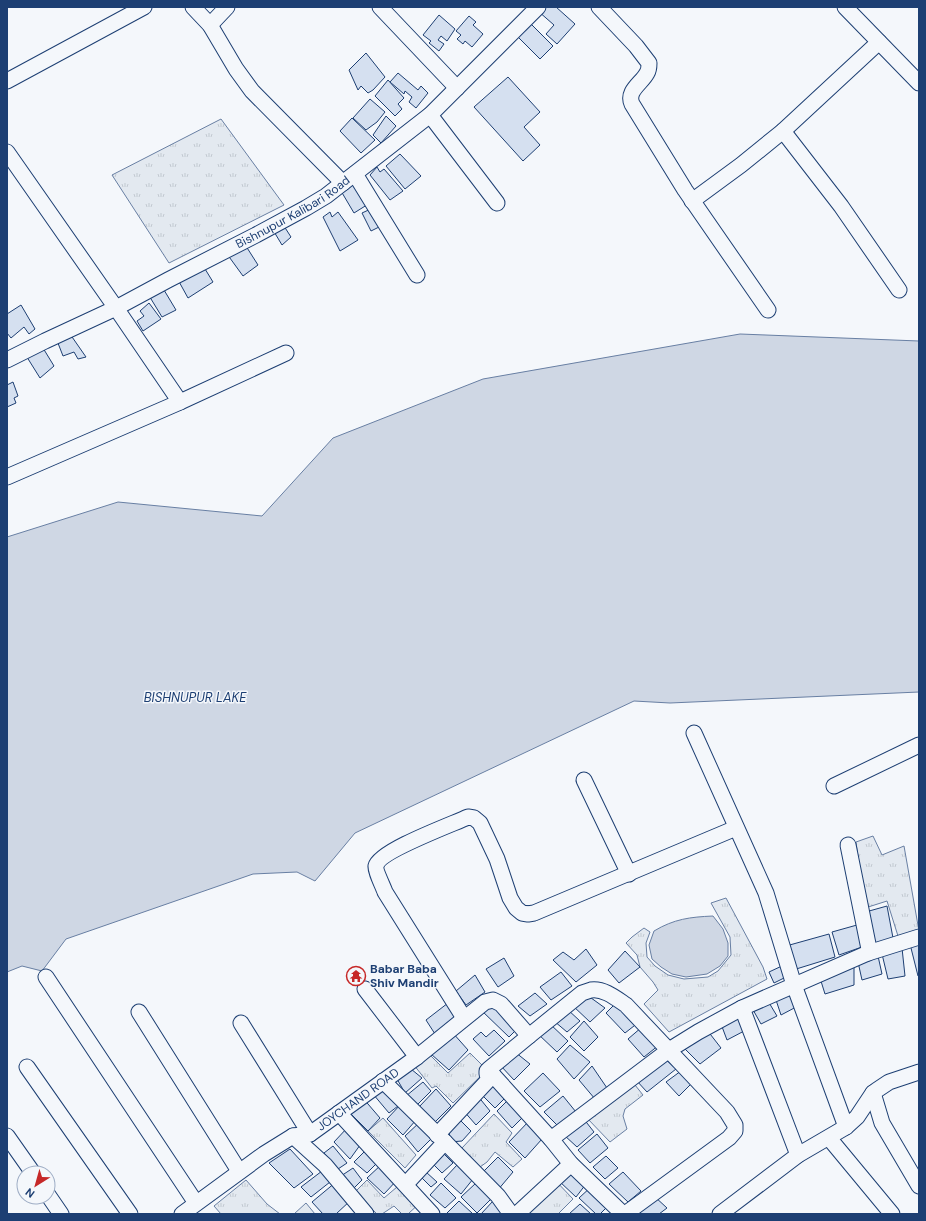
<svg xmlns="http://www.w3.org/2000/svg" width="926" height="1221" font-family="'DM Sans',sans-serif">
<defs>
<pattern id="grass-tufts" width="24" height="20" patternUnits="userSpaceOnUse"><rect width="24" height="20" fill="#e3e9f0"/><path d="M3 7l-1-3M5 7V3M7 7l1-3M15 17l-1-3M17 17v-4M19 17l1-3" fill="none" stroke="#c2c9d1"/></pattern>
</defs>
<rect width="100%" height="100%" fill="#f4f7fb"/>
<g fill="url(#grass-tufts)" stroke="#687fa3">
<path d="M221,119l63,86 -115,58 -57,-88z"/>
<path d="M873,836l9,19 22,-9 15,85 -21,5 -11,-35 -22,7 -9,-66z"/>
<path d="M726,898l37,69 4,12 -98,53 -25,-28 14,-14 -5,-8 -13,-15 -3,-12 -11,-12 6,-6 12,-9 6,4 -4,11 1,14 8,9 13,9 16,4 24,-2 10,-6 13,-16 -1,-18 -19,-34z"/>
<path d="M423,1048l25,25 22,-20 17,17 -34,33 -17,-17 -4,2 -22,-28z"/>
<path d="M631,1080l12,15 -18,14 -2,7 4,13 -17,13 -24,-25z"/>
<path d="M494,1114l18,19 -6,9 16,17 -9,8 -18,-15 -8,10 -7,5 -18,-19z"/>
<path d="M383,1118l33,37 -11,13 -37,-37z"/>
<path d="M553,1178l20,21 -15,15h-35z"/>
<path d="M246,1180l21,24 13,10h-59l-7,-8z"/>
<path d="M367,1180l17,18 13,-11 7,1 18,13 -14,13h-6l-8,-8 -12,8h-5l-22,-22z"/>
<path d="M306,1203l9,11h-21z"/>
</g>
<g fill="#cfd7e4" stroke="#687fa3">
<path d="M740,334l179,7v351l-249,11 -36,-2 -279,132 -40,48 -18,-9 -44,2 -187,65 -24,32 -20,-5 -15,6v-435l111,-35 144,14 71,-78 150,-59z"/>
<path d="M713,916l10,13 5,14v13l-8,10 -13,8 -21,3 -14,-3 -11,-7 -9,-8 -3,-14 5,-14c20,-12 36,-14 59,-15z"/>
</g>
<g fill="#d5e0f0" stroke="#1d3f73">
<path d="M542,7h14l19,17 -18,20 -11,-10 8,-9 -16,-14z"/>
<path d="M439,15l16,14 -8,12 -6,-5 -3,4 6,4 -5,7 -10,-8 2,-2 -8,-6z"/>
<path d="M469,16l7,6 -3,3 10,9 -11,13 -7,-6 -2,3 -6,-5 4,-4 -5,-4z"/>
<path d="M529,22l24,24 -13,13 -24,-24z"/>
<path d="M366,53l19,24 -12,13 -5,3 -7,-7 -3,4 -9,-20z"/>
<path d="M398,73l20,17 3,-4 7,7 -12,15 -7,-6 3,-5 -7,-6 -1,3 -14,-12z"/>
<path d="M508,77l32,35 -16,15 16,18 -17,16 -49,-54z"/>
<path d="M388,80l16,18 -6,6 4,5 -7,7 -20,-20z"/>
<path d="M370,99l15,13 -8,10 -11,8 -13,-12z"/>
<path d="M386,116l10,10 -15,17 -8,-8z"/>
<path d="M352,118l23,22 -14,13 -21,-22z"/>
<path d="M400,154l21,22 -16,13 -19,-23z"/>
<path d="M377,167l3,5 4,-3 19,22 -13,9 -20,-25z"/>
<path d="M356,181l14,22 -16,10 -13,-22z"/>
<path d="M375,207l8,18 -12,6 -9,-18z"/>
<path d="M330,212l2,5 6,-5 20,28 -18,11 -17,-34z"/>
<path d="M282,223l9,14 -9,8 -9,-15z"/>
<path d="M244,243l14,22 -15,11 -16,-22z"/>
<path d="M202,264l11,18 -25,16 -11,-20z"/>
<path d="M161,285l15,25 -14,7 -14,-23z"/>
<path d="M149,303l12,16 -18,12 -6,-10 7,-5 -4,-5z"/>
<path d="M21,305l14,24 -6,5 -5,-7 -13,11 -4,-5v-19z"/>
<path d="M70,334l16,23 -8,2 -4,-7 -11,4 -7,-18z"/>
<path d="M43,348l11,18 -14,12 -15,-24z"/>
<path d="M13,382l5,14 -4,2 2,5 -9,4v-22z"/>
<path d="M887,906l6,32 -22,7 -9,-32z"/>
<path d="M857,925l5,22 -23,8 -7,-23z"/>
<path d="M829,934l6,23 -42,13 -7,-24z"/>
<path d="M919,942v34h-1l-8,-32z"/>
<path d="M902,948l3,28 -17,3 -6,-25z"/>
<path d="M586,949l11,16 -21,17 -23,-22 10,-8 11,8z"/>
<path d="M625,951l15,16 -21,16 -11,-13z"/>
<path d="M878,956l4,18 -20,6 -4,-18z"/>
<path d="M504,958l10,18 -16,11 -12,-18z"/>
<path d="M854,964v21l-29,9 -5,-16z"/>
<path d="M784,965l4,11 -14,7 -5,-11z"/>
<path d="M561,972l11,14 -21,14 -11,-13z"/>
<path d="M475,975l10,17 -19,13 -10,-14z"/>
<path d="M791,991l7,15 -17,9 -6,-18z"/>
<path d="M535,993l12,11 -17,12 -12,-10z"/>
<path d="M587,995l18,13 -15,14 -18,-17z"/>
<path d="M768,1001l9,15 -16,8 -9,-16z"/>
<path d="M617,1002l22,20 -14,11 -19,-20z"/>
<path d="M448,1003l10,13 -23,18 -9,-14z"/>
<path d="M495,1003l22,26 -8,8 -28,-27z"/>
<path d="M567,1009l13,12 -13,11 -13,-11z"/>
<path d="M736,1015l10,15 -19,10 -6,-16z"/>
<path d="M584,1021l14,16 -14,14 -14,-14z"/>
<path d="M549,1023l19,18 -11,11 -20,-19z"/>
<path d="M642,1027l17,18 -15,12 -16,-18z"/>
<path d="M494,1030l11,11 -16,15 -16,-17 8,-7 5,5z"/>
<path d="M707,1030l14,18 -21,16 -19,-19z"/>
<path d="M452,1032l16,18 -19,20 -18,-16z"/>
<path d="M570,1045l20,17 -16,17 -17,-20z"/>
<path d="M515,1052l15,12 -16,16 -14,-15z"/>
<path d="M662,1056l14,13 -29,23 -11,-12z"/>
<path d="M592,1066l15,22 -12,11 -16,-19z"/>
<path d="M685,1068l10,12 -16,16 -13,-14z"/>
<path d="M411,1069l11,9 -17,15 -8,-14z"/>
<path d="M543,1073l17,18 -20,16 -16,-16z"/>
<path d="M494,1079l15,15 -14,14 -15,-15z"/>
<path d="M423,1082l8,9 -14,14 -11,-9z"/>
<path d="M383,1089l15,17 -9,7 -16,-19z"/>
<path d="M436,1089l15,17 -17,17 -15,-16z"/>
<path d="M477,1095l13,16 -14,14 -14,-16z"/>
<path d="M563,1096l13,16 -18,14 -14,-14z"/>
<path d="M362,1097l18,21 -12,13 -22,-22z"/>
<path d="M508,1100l16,16 -12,12 -15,-17z"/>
<path d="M401,1104l15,16 -13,15 -16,-16z"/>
<path d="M457,1117l14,14 -9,10 -12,1 -1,-13z"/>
<path d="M583,1118l11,14 -17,15 -13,-12z"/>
<path d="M421,1121l13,15 -16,16 -13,-16z"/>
<path d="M529,1121l13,18 -17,19 -16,-16z"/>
<path d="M348,1127l15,14 -13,18 -16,-17z"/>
<path d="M597,1134l11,14 -18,15 -12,-13z"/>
<path d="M333,1146l14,17 -9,6 -14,-16z"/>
<path d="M369,1147l12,12 -14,14 -13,-11z"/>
<path d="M290,1149l23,25 -19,14 -25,-25z"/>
<path d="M444,1154l9,9 -11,10 -9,-9z"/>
<path d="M606,1156l12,12 -13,11 -12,-12z"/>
<path d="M498,1157l15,15 -16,19 -15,-18z"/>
<path d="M382,1164l16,15 -14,15 -17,-16z"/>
<path d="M457,1165l16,14 -12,15 -17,-15z"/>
<path d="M353,1168l9,12 -9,9 -12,-13z"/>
<path d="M571,1169l15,15 -10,13 -17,-16z"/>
<path d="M322,1171l8,11 -19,15 -10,-10z"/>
<path d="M426,1172l11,10 -6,5 -10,-10z"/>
<path d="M623,1172l18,19 -13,11 -19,-18z"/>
<path d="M336,1182l15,18 -15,14h-13l-11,-12z"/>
<path d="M441,1183l15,15 -11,10 -15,-13z"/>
<path d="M476,1183l15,16 -14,14 -16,-16z"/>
<path d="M592,1186l18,18 -10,10h-4l-17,-16z"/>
<path d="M654,1196l13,12 -8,6h-17l-5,-5z"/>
<path d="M459,1201l14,13h-27z"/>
<path d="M493,1201l13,13h-25z"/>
<path d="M580,1204l11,10h-22z"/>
</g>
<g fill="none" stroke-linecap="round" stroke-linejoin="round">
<defs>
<g id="minor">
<path d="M193,7l17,18 26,44 16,22 91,92"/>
<path d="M380,7l77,81"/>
<path d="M599,7l37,39 13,17c0,3 0,7 -2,10 -5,10 -21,18 -15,31l53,86 83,120"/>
<path d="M845,7l74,76"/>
<path d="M210,25l17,-18"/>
<path d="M7,81l137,-74"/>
<path d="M430,115l67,88"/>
<path d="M783,131l58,75 58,84"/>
<path d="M7,152l109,156 64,94"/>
<path d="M355,174l62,101"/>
<path d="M692,201l49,-36 42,-34 96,-89"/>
<path id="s1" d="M7,360l38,-19 71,-33 52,-28 88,-45 50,-27 20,-12 104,-81 108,-108"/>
<path d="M7,477l173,-75 106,-49"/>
<path d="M694,733l72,160 28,92 52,142"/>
<path d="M584,780l45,94"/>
<path d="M834,786l85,-41"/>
<path d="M848,845l21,104 -1,4"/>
<path d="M46,977l150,226"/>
<path d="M365,989l52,68"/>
<path d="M742,1008l56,147"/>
<path d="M139,1012l100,159"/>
<path d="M464,1018l-79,-126c-2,-6 -10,-21 -9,-26 3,-15 77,-42 92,-49l6,1 6,5 17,36 13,39 6,10 6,5 6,1 6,-1 202,-85"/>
<path d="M241,1023l69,111"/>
<path d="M529,1036l-40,33 -2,2v3l6,1 58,64 20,25 52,50"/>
<path d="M27,1067l103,147"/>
<path d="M383,1081l62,61 53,54 13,18"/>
<path d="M873,1093l9,30 37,63"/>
<path d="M339,1113l93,101"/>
<path d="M437,1135l56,-60"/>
<path d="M7,1136l26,37"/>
<path d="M293,1136l32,29 41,49"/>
<path d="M829,1138l63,76"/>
<path d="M551,1139l118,-89 29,-18 44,-24 126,-55 51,-16"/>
<path d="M406,1184l39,-42"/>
<path d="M48,1195l13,19"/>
<path id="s2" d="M182,1214l82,-60 29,-18 17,-2 107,-77 68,-55 8,-2 8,4 28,32 53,-43c3,-1 6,-2 9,-3 13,-2 26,9 35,15l101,107 8,13v6l-6,7 -104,76"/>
<path d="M517,1214l54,-50"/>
<path d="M720,1214l78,-59 48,-28 11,-10 16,-24 4,-3 12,-8 30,-10"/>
</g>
</defs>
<use href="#minor" stroke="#1d3f73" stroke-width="17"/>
<use href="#minor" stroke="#f4f7fb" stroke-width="15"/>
</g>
<defs>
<symbol id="temple-ring" viewBox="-11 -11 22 22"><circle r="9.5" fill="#f4f7fb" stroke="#c62828" stroke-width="1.5"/><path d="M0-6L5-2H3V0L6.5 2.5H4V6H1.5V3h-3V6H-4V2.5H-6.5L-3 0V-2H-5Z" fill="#c62828"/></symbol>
</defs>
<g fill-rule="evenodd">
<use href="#temple-ring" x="345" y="965" width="22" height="22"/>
</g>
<g text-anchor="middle" stroke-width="3" stroke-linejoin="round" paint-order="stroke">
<g font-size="12" fill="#1d3f73" stroke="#f4f7fb">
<text dy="4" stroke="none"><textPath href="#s1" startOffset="322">Bishnupur Kalibari Road</textPath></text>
<text dy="4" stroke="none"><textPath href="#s2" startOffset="212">JOYCHAND ROAD</textPath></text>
</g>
<g font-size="12" font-weight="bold" fill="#1d3f73" stroke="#f4f7fb" text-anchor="start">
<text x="370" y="973">Babar Baba<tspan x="370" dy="14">Shiv Mandir</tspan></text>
</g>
<g font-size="13" font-style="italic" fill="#1d3f73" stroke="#f4f7fb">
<text x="195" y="702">BISHNUPUR LAKE</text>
</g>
</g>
<rect width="926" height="1221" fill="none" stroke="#1d3f73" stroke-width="16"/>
<g transform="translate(36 1185) rotate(217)"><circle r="19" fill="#f4f7fb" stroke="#9eadc5"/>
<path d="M0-3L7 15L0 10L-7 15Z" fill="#c62828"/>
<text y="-6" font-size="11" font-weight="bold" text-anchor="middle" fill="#1d3f73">N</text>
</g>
</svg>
